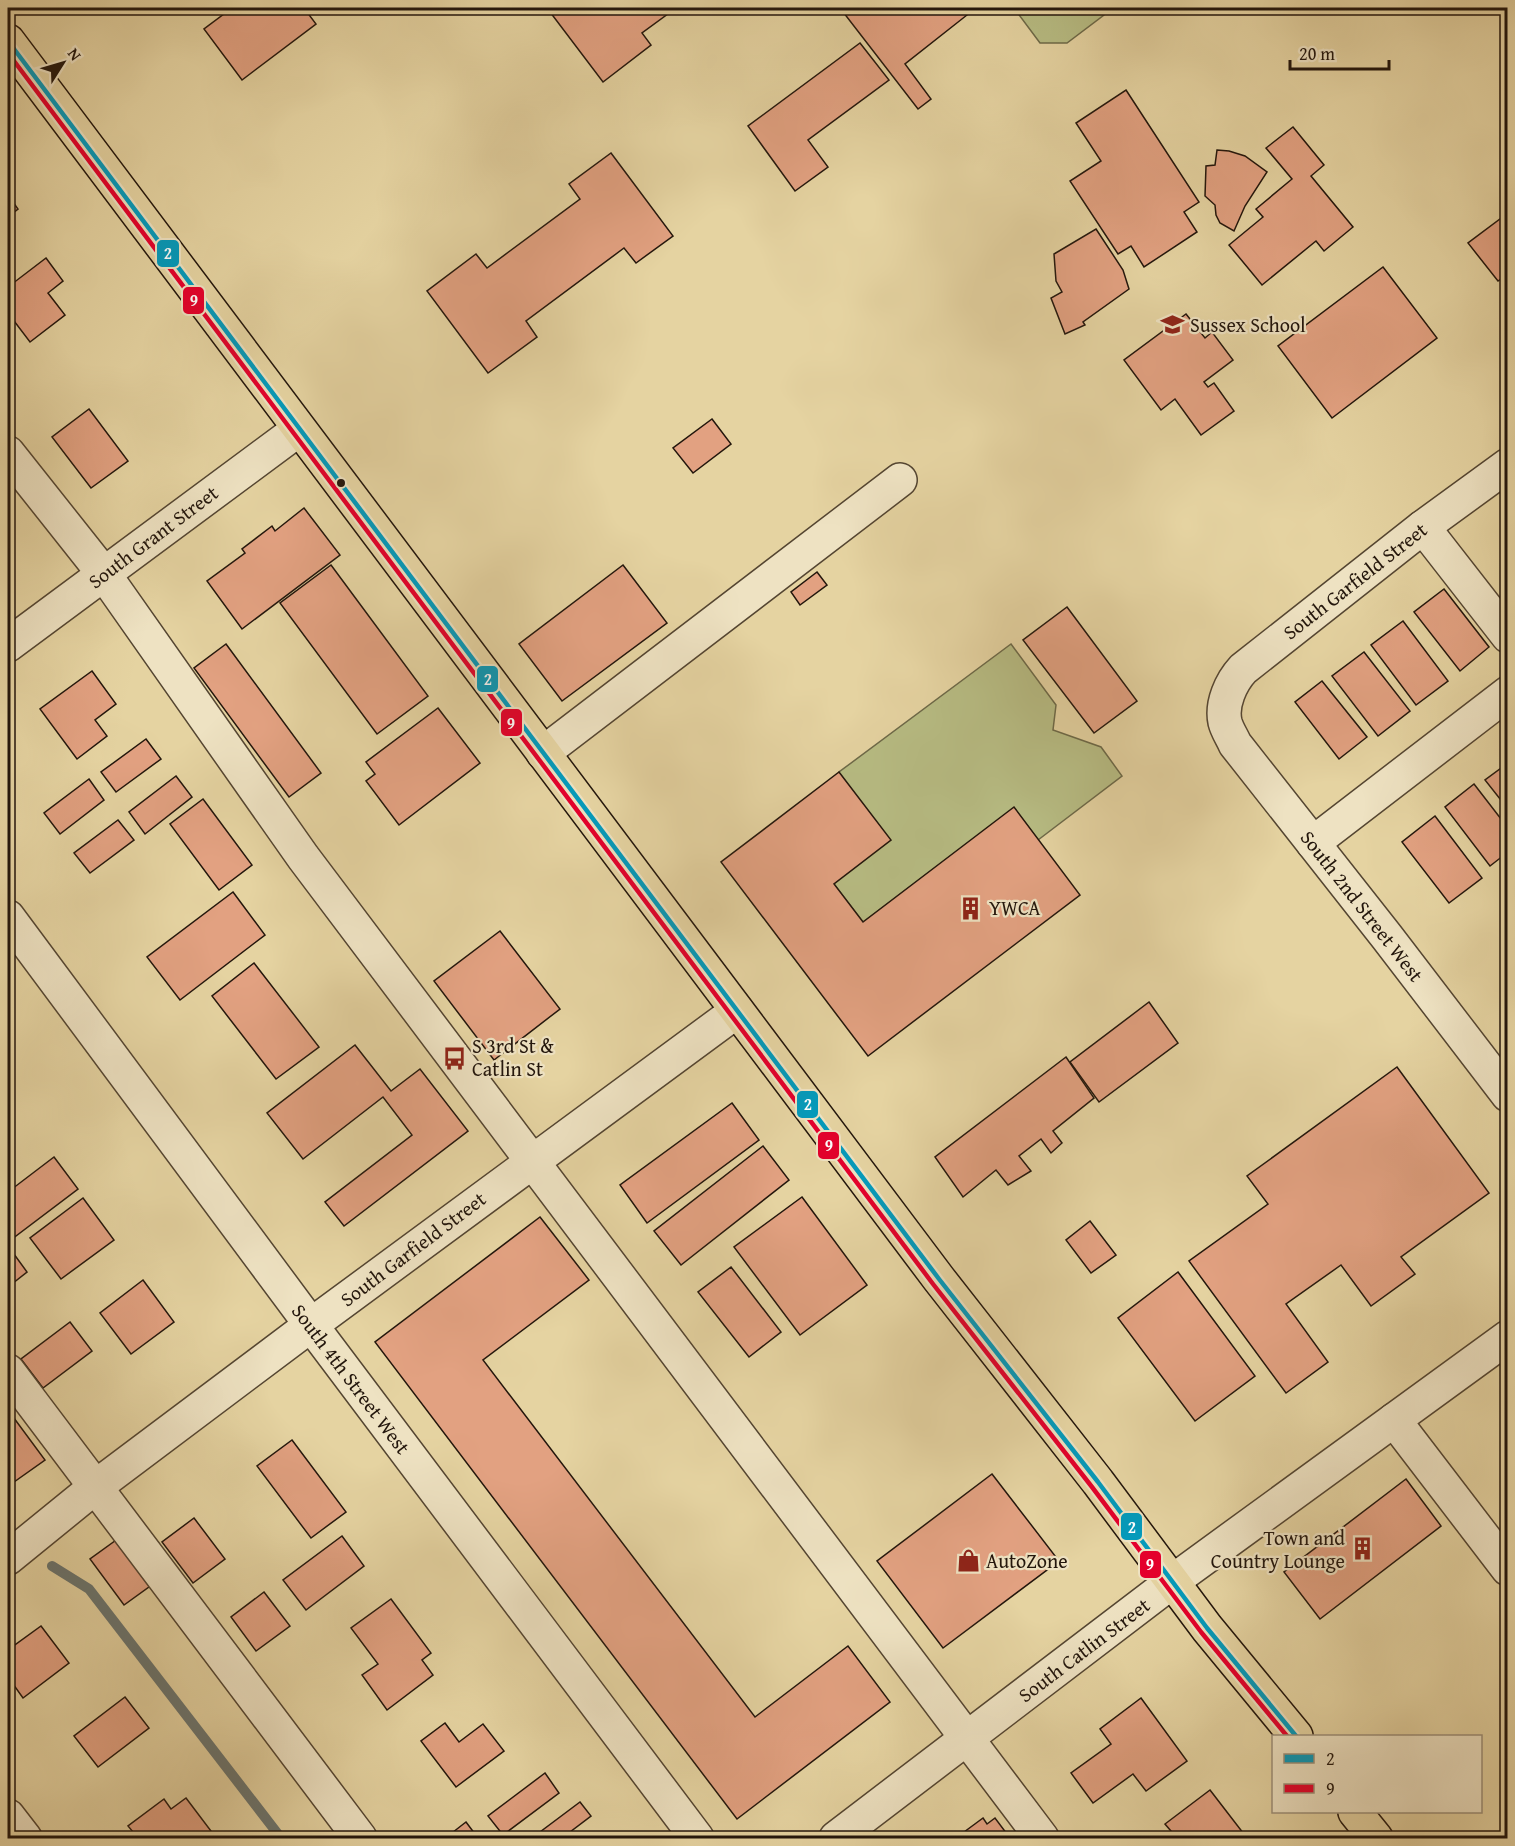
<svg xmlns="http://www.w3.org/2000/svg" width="1515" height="1846" font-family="'Gentium Book Plus',serif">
<rect width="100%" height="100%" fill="#e5d3a1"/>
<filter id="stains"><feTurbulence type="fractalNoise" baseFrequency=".00333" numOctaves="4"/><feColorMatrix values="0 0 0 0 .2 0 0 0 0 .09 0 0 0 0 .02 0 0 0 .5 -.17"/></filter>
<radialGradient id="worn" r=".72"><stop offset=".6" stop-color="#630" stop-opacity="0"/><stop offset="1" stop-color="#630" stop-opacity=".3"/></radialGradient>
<g fill="#b7bc83" stroke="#6d6948" stroke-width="1.5">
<path d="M1014,8h92l-2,7 -37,28h-27z"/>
<path d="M1011,644l45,61 -3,25 48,17 21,29 -84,64 -24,-32 -151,114 -29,-38 5,-112z"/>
</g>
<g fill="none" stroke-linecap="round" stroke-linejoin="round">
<path stroke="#6b756f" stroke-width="10" d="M52,1566l37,23 192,249"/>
</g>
<g fill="#e2a181" stroke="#23160c" stroke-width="1.5">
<path d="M232,8h72l12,16 -74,56 -38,-51z"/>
<path d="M547,8h129l-34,25 9,12 -48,37z"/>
<path d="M840,8h121l6,7 -62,49 26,35 -13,10z"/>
<path d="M860,43l29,37 -81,60 20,27 -33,24 -47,-65z"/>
<path d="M1126,90l73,112 -15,10 13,20 -53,35 -13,-21 -13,8 -48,-73 31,-20 -25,-38z"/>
<path d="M1293,127l31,38 -13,11 42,51 -29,24 -8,-10 -54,44 -33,-40 34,-28 -7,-8 36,-30 -26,-31z"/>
<path d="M1217,150l12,1 16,5 22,16 -22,34 -11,25 -14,-8 -4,-8 -1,-10 -10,-9 1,-30 9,-1z"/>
<path d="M611,153l62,83 -37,27 -12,-15 -98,73 11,16 -49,36 -61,-82 49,-37 11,14 93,-69 -11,-15z"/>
<path d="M8,195l10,14 -10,8z"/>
<path d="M1508,213v61l-10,7 -30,-38z"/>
<path d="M1096,229l27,41 6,19 -46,33 2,3 -20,9 -14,-36 11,-6 -6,-11 -2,-27z"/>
<path d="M46,258l17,23 -15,12 17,22 -35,27 -22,-29v-26z"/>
<path d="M1383,267l54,71 -105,80 -54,-72z"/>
<path d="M1186,314l19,24 7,-6 21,28 -29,22 4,5 6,-4 20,28 -33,24 -26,-36 -14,11 -37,-50z"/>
<path d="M89,409l39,52 -37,27 -39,-51z"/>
<path d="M712,419l19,25 -38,29 -20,-25z"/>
<path d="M304,508l36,47 -98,74 -35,-48 38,-28 -3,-4 30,-23 3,5z"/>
<path d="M331,565l97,131 -51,38 -97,-131z"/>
<path d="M623,565l44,58 -105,78 -43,-57z"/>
<path d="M817,572l10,13 -27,20 -9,-13z"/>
<path d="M1444,589l45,58 -29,24 -46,-59z"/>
<path d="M1067,607l70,94 -43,32 -71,-93z"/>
<path d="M1403,621l45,60 -32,24 -45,-60z"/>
<path d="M226,644l95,129 -32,24 -95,-129z"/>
<path d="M1364,652l46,59 -32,25 -46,-60z"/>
<path d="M92,671l24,33 -21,16 12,16 -30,23 -37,-50z"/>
<path d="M1322,681l45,56 -28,22 -44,-57z"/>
<path d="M438,708l42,55 -81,62 -33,-44 9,-7 -9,-12z"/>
<path d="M146,739l15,20 -45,33 -15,-20z"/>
<path d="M1508,763v46l-23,-29z"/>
<path d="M839,772l52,68 -57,44 29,38 151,-115 66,88 -212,161 -147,-194z"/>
<path d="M176,776l16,21 -47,37 -16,-22z"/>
<path d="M89,779l15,21 -44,34 -16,-21z"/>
<path d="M1474,784l34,44v24l-18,14 -45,-59z"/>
<path d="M203,799l49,66 -33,25 -49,-66z"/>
<path d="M1435,816l47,62 -33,25 -47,-61z"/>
<path d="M118,820l16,20 -44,33 -16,-20z"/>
<path d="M233,892l32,43 -85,65 -33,-43z"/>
<path d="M500,931l60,78 -66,51 -60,-79z"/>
<path d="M254,963l65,84 -43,32 -64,-83z"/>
<path d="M1149,1002l29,41 -79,59 -29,-40z"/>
<path d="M355,1045l36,46 29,-22 48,62 -124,95 -19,-24 87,-67 -29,-38 -80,62 -36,-46z"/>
<path d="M1066,1057l28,41 -41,33 9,12 -11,10 -10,-14 -22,17 12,15 -23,14 -12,-15 -33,27 -28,-40z"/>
<path d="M1397,1067l92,126 -88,64 14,17 -44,32 -30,-41 -55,39 42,58 -42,31 -97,-132 79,-57 -21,-28z"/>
<path d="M732,1103l27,37 -112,83 -27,-38z"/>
<path d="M763,1146l26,34 -108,85 -27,-34z"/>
<path d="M54,1157l24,32 -70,53v-50z"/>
<path d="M802,1197l65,88 -67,50 -66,-88z"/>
<path d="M83,1198l31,42 -53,39 -31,-41z"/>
<path d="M540,1217l49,63 -106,80 272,357 93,-71 42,56 -153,117 -362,-477z"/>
<path d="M1090,1221l26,34 -25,18 -25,-33z"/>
<path d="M11,1250l16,22 -19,15v-34z"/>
<path d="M731,1267l50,65 -32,25 -51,-65z"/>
<path d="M1178,1272l77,104 -60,45 -77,-103z"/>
<path d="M143,1280l31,42 -43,32 -31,-41z"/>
<path d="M70,1322l22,29 -49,37 -22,-29z"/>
<path d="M8,1410l37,50 -31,22 -6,-9z"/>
<path d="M292,1440l54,72 -35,26 -54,-72z"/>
<path d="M992,1474l67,87 -116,87 -66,-87z"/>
<path d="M1406,1479l35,47 -121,93 -36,-47z"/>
<path d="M194,1518l31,41 -32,24 -31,-41z"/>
<path d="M342,1536l22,30 -58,44 -23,-30z"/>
<path d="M119,1538l34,46 -29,21 -34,-46z"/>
<path d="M264,1592l26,34 -34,25 -25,-34z"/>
<path d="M391,1599l40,54 -9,7 11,15 -46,35 -25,-35 16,-11 -27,-36z"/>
<path d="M41,1626l28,37 -46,35 -15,-21v-27z"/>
<path d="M125,1697l24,31 -51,39 -24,-31z"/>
<path d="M1141,1698l46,63 -41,30 -13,-17 -40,29 -22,-30 40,-29 -11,-15z"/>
<path d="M445,1723l14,19 24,-18 21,27 -48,36 -35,-46z"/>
<path d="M545,1773l14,20 -56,42 -15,-19z"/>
<path d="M1210,1790l37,48h-70l-12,-14z"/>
<path d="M186,1798l25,33 -11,7h-62l-10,-12 36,-27 7,10z"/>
<path d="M580,1802l11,14 -29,22h-30z"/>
<path d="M983,1818l4,6 8,-6 15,20h-54z"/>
<path d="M466,1822l12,16h-28l-2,-2z"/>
</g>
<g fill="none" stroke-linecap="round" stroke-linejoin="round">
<defs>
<g id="minor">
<path d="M8,453l96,121 199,283 739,981"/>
<path d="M1508,465l-85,62 -180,142c-12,13 -22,35 -18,53 2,8 7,15 10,22l152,193 121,158"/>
<path d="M1423,527l85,109"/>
<path d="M8,645l290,-215"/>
<path d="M543,753l357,-273"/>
<path d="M1313,843l195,-150"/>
<path d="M8,917l303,408 386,513"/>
<path d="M8,1371l352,467"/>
<path d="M1394,1420l114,149"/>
<path d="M8,1558l86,-70 217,-163 426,-314"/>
<path d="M8,1816l17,22"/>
<path d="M836,1838l337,-257 335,-244"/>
</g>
<g id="major">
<path d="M8,41l931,1238 159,203 109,146 89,108"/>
<path d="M1355,1812l21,26"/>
</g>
</defs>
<use href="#minor" stroke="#544531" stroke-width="36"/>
<use href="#major" stroke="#23160c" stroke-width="36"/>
<use href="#minor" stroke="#eee2c2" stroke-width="33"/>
<use href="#major" stroke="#e5d3a1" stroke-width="33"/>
<defs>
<path id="bus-1" d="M8,41l931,1238 159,203 109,146 89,108"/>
<path id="bus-2" d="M8,53l925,1231 159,203 109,145 86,104"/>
</defs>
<use href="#bus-1" stroke="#eee2c2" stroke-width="9"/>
<use href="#bus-2" stroke="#eee2c2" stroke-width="9"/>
<use href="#bus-1" stroke="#049abb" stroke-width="4.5"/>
<use href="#bus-2" stroke="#e4002b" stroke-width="4.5"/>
</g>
<defs>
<symbol id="school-bare" viewBox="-9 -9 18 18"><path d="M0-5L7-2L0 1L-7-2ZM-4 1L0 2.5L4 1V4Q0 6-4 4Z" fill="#8f2418" stroke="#eee2c2" stroke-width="2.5" paint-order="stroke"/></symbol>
<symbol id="building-bare" viewBox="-9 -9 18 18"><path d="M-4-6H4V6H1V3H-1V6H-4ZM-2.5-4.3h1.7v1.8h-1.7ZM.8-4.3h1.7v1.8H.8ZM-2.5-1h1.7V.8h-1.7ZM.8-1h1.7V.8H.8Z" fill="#8f2418" stroke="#eee2c2" stroke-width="2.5" paint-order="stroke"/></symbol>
<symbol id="bus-bare" viewBox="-9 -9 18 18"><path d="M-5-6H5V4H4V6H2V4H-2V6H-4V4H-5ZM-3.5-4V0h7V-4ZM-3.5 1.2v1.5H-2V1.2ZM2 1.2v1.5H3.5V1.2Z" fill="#8f2418" stroke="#eee2c2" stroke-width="2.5" paint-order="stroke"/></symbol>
<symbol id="shop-bare" viewBox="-9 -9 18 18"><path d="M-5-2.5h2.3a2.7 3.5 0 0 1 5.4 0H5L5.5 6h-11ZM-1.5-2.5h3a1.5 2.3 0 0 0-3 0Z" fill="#8f2418" stroke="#eee2c2" stroke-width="2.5" paint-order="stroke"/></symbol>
</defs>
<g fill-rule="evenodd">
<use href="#school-bare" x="1156" y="308" width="33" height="33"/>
<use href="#building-bare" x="954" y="892" width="33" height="33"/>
<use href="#bus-bare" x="438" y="1042" width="33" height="33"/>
<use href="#building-bare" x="1346" y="1532" width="33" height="33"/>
<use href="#shop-bare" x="952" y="1544" width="33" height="33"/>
</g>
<circle fill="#23160c" stroke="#eee2c2" stroke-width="2" cx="341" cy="483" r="5"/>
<g text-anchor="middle" stroke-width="4.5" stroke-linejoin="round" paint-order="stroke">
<g font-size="20" fill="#23160c" stroke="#eee2c2" text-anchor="start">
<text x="1190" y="332">Sussex School</text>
<text x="989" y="915">YWCA</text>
<text x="472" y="1053">S 3rd St &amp;<tspan x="472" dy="23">Catlin St</tspan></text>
<text x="1345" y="1545" text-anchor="end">Town and<tspan x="1345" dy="23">Country Lounge</tspan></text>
<text x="986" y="1568">AutoZone</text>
</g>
<g font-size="20" fill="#23160c" stroke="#eee2c2">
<text transform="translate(153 537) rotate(-37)" y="7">South Grant Street</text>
<text transform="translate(1355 581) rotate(-38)" y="7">South Garfield Street</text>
<text transform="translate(1362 906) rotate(52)" y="7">South 2nd Street West</text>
<text transform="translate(413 1249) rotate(-37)" y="7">South Garfield Street</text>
<text transform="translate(351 1379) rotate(53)" y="7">South 4th Street West</text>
<text transform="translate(1084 1650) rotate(-37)" y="7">South Catlin Street</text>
</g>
</g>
<g stroke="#eee2c2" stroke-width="2">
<rect x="156" y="239" width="24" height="29" rx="6" fill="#049abb"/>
<rect x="182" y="286" width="23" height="29" rx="6" fill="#e4002b"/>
<rect x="476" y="665" width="23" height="28" rx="6" fill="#049abb"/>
<rect x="500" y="708" width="23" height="29" rx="6" fill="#e4002b"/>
<rect x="796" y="1090" width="23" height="29" rx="6" fill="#049abb"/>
<rect x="817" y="1131" width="23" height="29" rx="6" fill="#e4002b"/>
<rect x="1120" y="1512" width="23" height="29" rx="6" fill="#049abb"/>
<rect x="1139" y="1550" width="23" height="29" rx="6" fill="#e4002b"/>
</g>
<g font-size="16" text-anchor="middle" font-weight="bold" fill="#fff">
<text x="168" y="259">2</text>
<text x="194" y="306">9</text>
<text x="488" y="685">2</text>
<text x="511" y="729">9</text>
<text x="808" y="1110">2</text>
<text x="829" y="1151">9</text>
<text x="1132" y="1533">2</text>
<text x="1150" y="1570">9</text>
</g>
<rect width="1515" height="1846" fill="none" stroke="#e5d3a1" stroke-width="30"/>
<rect x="9" y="9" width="1497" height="1828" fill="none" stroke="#23160c" stroke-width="3"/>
<rect x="15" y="15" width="1485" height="1816" fill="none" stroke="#23160c" stroke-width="1.5"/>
<rect x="1272" y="1735" width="210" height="78" fill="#eee2c2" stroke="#9d9079" stroke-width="1.5"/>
<rect x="1284" y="1754" width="30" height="9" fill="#049abb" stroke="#9d9079" stroke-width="1.5"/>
<text x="1326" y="1765" font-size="18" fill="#23160c">2</text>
<rect x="1284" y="1784" width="30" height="9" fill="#e4002b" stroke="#9d9079" stroke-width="1.5"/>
<text x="1326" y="1795" font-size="18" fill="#23160c">9</text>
<g transform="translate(63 63) rotate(53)" stroke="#eee2c2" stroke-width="4.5" paint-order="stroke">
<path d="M0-4.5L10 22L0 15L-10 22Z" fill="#23160c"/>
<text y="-9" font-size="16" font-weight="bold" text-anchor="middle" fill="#23160c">N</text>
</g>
<path d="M1290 60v9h99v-9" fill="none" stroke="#23160c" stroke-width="3"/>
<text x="1299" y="60" font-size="18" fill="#23160c" stroke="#eee2c2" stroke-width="4.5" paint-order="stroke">20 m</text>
<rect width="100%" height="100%" filter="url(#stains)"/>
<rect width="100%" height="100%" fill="url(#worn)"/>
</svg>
